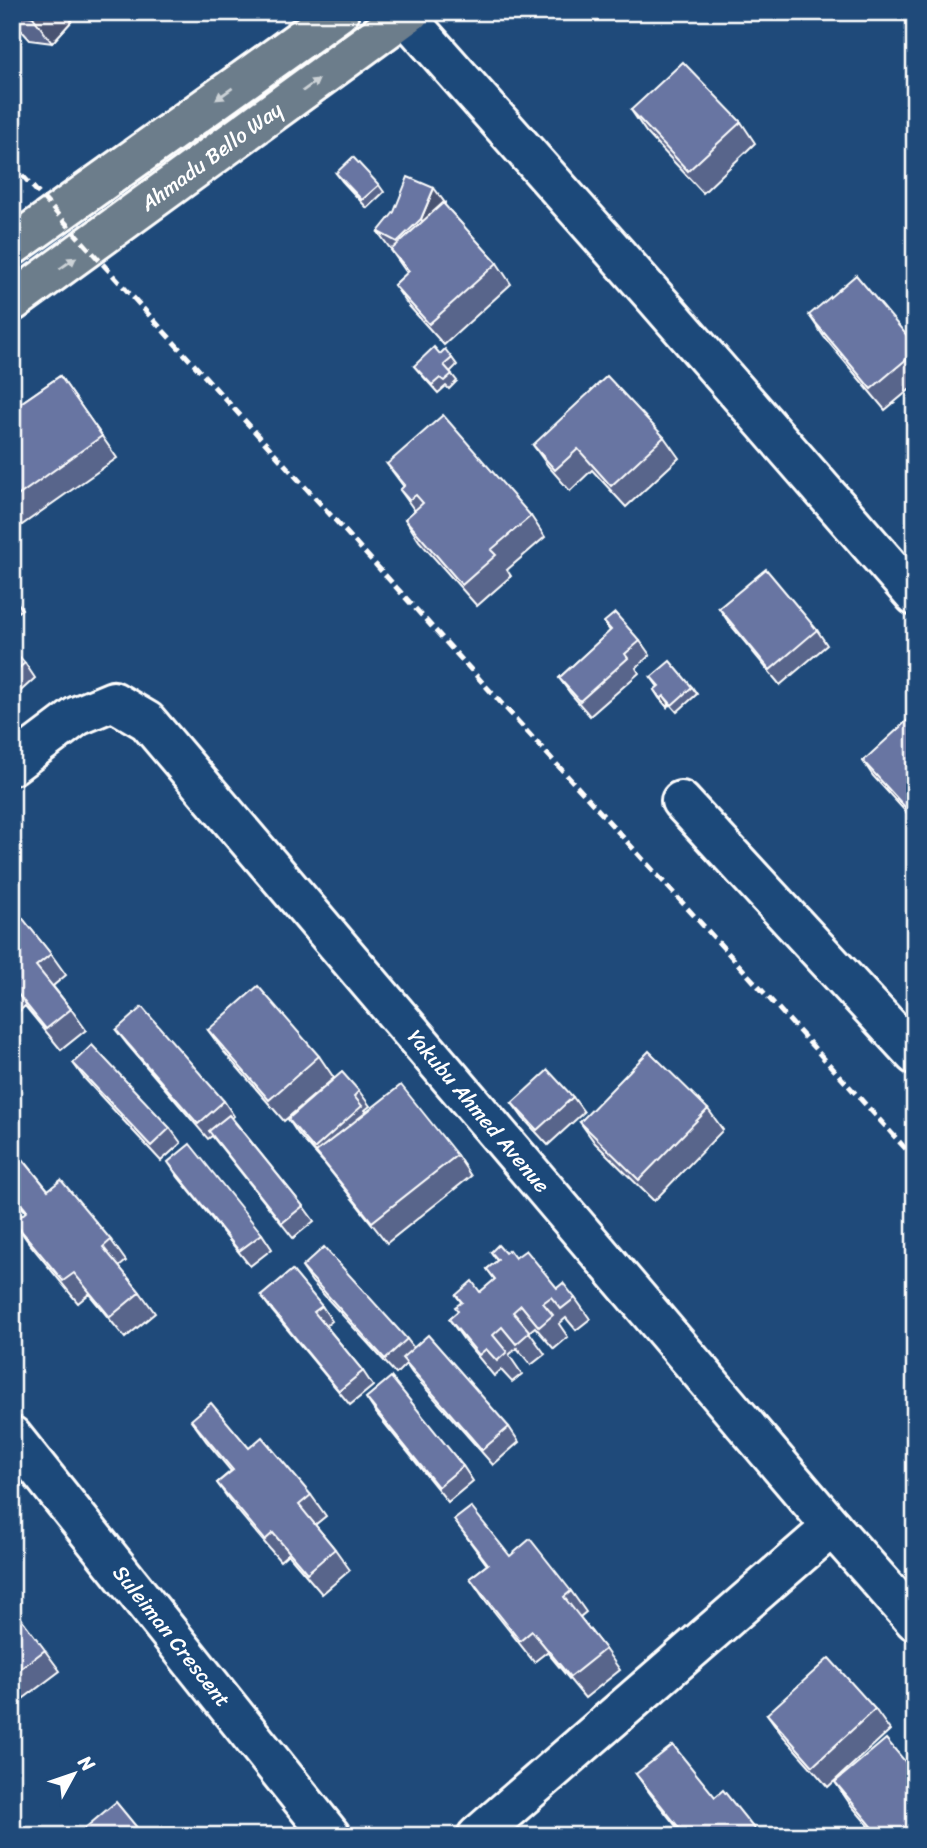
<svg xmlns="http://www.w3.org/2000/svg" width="927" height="1848" font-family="Sriracha,sans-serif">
<rect width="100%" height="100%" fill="#1f4a7a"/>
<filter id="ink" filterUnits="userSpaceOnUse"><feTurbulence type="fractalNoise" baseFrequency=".0143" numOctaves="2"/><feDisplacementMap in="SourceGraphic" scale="14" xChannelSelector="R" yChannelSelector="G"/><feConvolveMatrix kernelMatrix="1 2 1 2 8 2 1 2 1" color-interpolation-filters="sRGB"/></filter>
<g filter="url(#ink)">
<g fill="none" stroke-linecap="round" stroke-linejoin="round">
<defs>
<g id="minor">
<path d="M402,12l249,281 264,303"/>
<path id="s1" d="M12,765l65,-49 36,-15 34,20 685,806 83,94"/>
<path d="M681,801l234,254"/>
<path id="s2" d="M12,1436l319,400"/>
<path d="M477,1836l355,-309"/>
</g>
<g id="major">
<path d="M12,246l327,-234"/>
<path id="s3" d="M12,302l398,-290"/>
</g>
</defs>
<use href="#minor" stroke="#fff" stroke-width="44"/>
<use href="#major" stroke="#fff" stroke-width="44"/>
<use href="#minor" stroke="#1f4a7a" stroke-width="38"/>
<use href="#major" stroke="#6c7d8b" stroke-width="38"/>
<path stroke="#fff" stroke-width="5" stroke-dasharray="10 5" stroke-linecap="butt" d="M12,164l903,995"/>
</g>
<g fill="#59658b" stroke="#fff" stroke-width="2">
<path d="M12,12l59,10 -19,21 -22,-3 -18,-20z"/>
<path d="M631,110l110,12 14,21 -52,50 -57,-61z"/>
<path d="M336,173l43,12 5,7 -17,16 -25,-27z"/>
<path d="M445,203l-1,2 53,58 14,21 -67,61 -35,-39 -15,-21 13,-12 -16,-23 1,-1 -3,-2 -11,-15z"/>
<path d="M809,315l106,30v40l-30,25 -61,-73z"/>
<path d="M440,354l12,4 5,7 -7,7 7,9 -8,8 -3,-3 -8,7 -18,-20 -6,-7z"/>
<path d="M60,376l57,82 -105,74v-123z"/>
<path d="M664,437l15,21 -53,49 -34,-37 -22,21 -22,-25 -15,-21z"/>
<path d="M387,464l144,52 14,21 -38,33 4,6 -34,30 -58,-65 -14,-22 10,-8 -15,-21 4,-3z"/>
<path d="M12,594l10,15 -10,7z"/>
<path d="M719,608l98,22 10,15 -47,40 -51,-62z"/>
<path d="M604,622l36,19 10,14 -14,13 3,5 -49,43 -20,-23 -11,-15 51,-47z"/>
<path d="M12,649l13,14 10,15 -23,21z"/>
<path d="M651,677l41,10 5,7 -20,18 -8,-9 -2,4 -8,-9 -5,-8 4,-3z"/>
<path d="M915,723v99l-42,-46 -10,-15z"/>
<path d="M12,905l39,49 15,21 -13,11 18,23 15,21 -25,20 -36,-44 -10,9 -3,-3z"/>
<path d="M116,1030l108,71 10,15 -2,2 71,88 11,15 -21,17 -81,-102 -4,3 -81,-95z"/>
<path d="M208,1030l111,26 15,22 -50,43 -61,-70z"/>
<path d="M73,1063l97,65 11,15 -20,18 -77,-83z"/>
<path d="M359,1091l11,15 -5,4 2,2 90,43 14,21 -84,67 -63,-80 -26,-29 -10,-15z"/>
<path d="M573,1097l11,15 -36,33 -25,-27 -11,-15z"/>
<path d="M708,1109l15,21 -69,71 -59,-58 -15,-21z"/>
<path d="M12,1146l36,44 63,50 15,21 -7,6 21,25 15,21 -30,25 -36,-44 -11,9 -49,-60 -15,-21 12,-10 -14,-16z"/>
<path d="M168,1162l94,72 10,15 -22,17 -72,-89z"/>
<path d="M491,1252l14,1 10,5 42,30 18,10 15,21 -14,11 -10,-12 -7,6 9,13 -14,12 -19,-22 -6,5 16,22 -14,11 -14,-17 -8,7 13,19 -10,8 -11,-12 -7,6 -30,-36 -15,-21 9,-8 3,-9 -5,-7 24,-3 15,-12 -8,-11 10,-8z"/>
<path d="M302,1267l105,72 7,9 95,79 10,15 -26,23 -81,-92 -6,-9 -10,10 -84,-92z"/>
<path d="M261,1296l61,10 10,15 -6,5 37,45 10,15 -23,19 -78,-94z"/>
<path d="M366,1398l97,68 10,15 -25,21 -72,-89z"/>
<path d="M191,1420l120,75 15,21 -11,9 20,24 15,21 -28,24 -34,-40 -8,7 -48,-57 -15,-21 14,-12 -25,-30z"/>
<path d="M454,1520l56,36 61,35 15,21 -6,5 25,32 15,21 -35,28 -38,-46 -13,10 -49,-62 -15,-22 17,-13z"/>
<path d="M12,1606l48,65 -48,36z"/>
<path d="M875,1709l15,21 -62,57 -46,-52 -15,-21z"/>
<path d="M636,1774l79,23 -36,33 -28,-35z"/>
<path d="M835,1782l80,54h-38l-27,-32z"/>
</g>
<g fill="#485271" stroke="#fff" stroke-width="2">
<path d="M37,12h35l-1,10 -19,21 -19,-26z"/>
<path d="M434,188l11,15 -13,31 -11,-15z"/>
<path d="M664,696l5,7 -2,4 -6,-8z"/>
</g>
<g fill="#6775a2" stroke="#fff" stroke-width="2">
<path d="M12,12h25l-4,5 -21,-4z"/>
<path d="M683,62l58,60 -53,49 -57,-61z"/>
<path d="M353,157l26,28 -17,15 -26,-27z"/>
<path d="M408,177l26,11 -13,31 -24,23 -19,-10 16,-20z"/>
<path d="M443,203l54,60 -68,61 -35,-39 15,-14 -18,-21z"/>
<path d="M856,275l59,70v7l-44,37 -62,-74z"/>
<path d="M434,347l6,7 5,-5 7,9 -8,7 8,9 -8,7 -4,-3 -8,7 -18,-19z"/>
<path d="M60,376l42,60 -90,64v-91z"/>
<path d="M607,376l57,61 -53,49 -33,-37 -23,21 -22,-25z"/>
<path d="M443,415l88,101 -40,34 5,5 -34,30 -57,-66 18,-16 -7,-8 -7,5 -9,-10 5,-5 -18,-21z"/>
<path d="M766,569l51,61 -47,40 -51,-62z"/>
<path d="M615,613l25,28 -15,13 3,4 -48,43 -21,-23 52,-48 -7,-8z"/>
<path d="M12,649l13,14 -13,11z"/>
<path d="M670,661l22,26 -20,18 -8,-9 -3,3 -7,-9 5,-4 -8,-9z"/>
<path d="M910,718l5,5v95l-52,-57z"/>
<path d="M12,905l39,49 -15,12 35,43 -25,20 -34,-42z"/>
<path d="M258,986l61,70 -50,44 -61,-70z"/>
<path d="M142,1007l82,94 -26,23 -82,-94z"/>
<path d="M92,1045l78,83 -19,18 -78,-83z"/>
<path d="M649,1051l59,58 -69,71 -59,-58z"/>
<path d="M548,1070l25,27 -36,33 -25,-27z"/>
<path d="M342,1072l17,19 -5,5 8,10 -48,43 -26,-30z"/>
<path d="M401,1085l56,70 -85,67 -56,-70z"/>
<path d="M229,1115l74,91 -21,17 -73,-92z"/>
<path d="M190,1144l72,90 -23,17 -71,-89z"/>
<path d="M12,1146l36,44 13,-10 50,60 -8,7 37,45 -30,25 -36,-44 -11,8 -49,-59 13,-11 -15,-18z"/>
<path d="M498,1245l7,8 4,-3 6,8 11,-8 31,38 6,-5 12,15 -14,11 -10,-12 -8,6 10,12 -14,12 -18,-22 -8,7 17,20 -14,12 -14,-17 -9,8 14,17 -10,9 -11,-12 -7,6 -30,-36 9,-8 -3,-4 7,-5 -6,-7 16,-14 8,11 15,-13 -8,-10 11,-9 -7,-8z"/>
<path d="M324,1247l83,92 -22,20 -83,-92z"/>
<path d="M292,1270l30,36 -8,6 49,59 -24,20 -78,-95z"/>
<path d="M428,1335l81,92 -27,23 -80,-92z"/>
<path d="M391,1377l72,89 -25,21 -72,-89z"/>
<path d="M211,1403l38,45 13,-11 49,58 -12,10 36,44 -28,24 -34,-40 -8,7 -48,-57 16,-13 -42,-50z"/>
<path d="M471,1507l39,49 20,-17 41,52 -7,6 41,52 -35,28 -38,-46 -12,10 -50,-63 18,-14 -34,-44z"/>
<path d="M12,1606l33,44 -33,25z"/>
<path d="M829,1658l46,51 -62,57 -46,-52z"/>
<path d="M886,1739l29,34v63h-35l-45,-54z"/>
<path d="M673,1745l42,52 8,-7 37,46h-88l8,-7 -44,-55z"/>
<path d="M116,1802l28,34h-65l-1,-2z"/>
</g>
<defs><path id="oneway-solid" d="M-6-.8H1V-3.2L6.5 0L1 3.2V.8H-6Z" transform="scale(1.75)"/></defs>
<g fill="#ccd2d6">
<use href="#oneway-solid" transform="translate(311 85) rotate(-36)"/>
<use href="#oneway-solid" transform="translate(224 94) rotate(145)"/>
<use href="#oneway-solid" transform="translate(68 263) rotate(-35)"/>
</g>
</g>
<g text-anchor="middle" stroke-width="5" stroke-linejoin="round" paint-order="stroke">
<g font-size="21" fill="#fff" stroke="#1f4a7a">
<text dy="7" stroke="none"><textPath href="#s3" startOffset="247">Ahmadu Bello Way</textPath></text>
<text dy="7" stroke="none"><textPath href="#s1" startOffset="672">Yakubu Ahmed Avenue</textPath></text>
<text dy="7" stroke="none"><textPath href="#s2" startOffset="256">Suleiman Crescent</textPath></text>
</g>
</g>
<rect width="927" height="1848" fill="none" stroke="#1f4a7a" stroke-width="42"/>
<rect x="21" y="21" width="885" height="1806" fill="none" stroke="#fff" stroke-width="2.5" filter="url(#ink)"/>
<g transform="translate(74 1774) rotate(50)" stroke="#1f4a7a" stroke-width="5" paint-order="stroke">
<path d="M0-5L12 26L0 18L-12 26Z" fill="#ffffff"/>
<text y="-10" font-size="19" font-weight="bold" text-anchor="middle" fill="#ffffff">N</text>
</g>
</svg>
